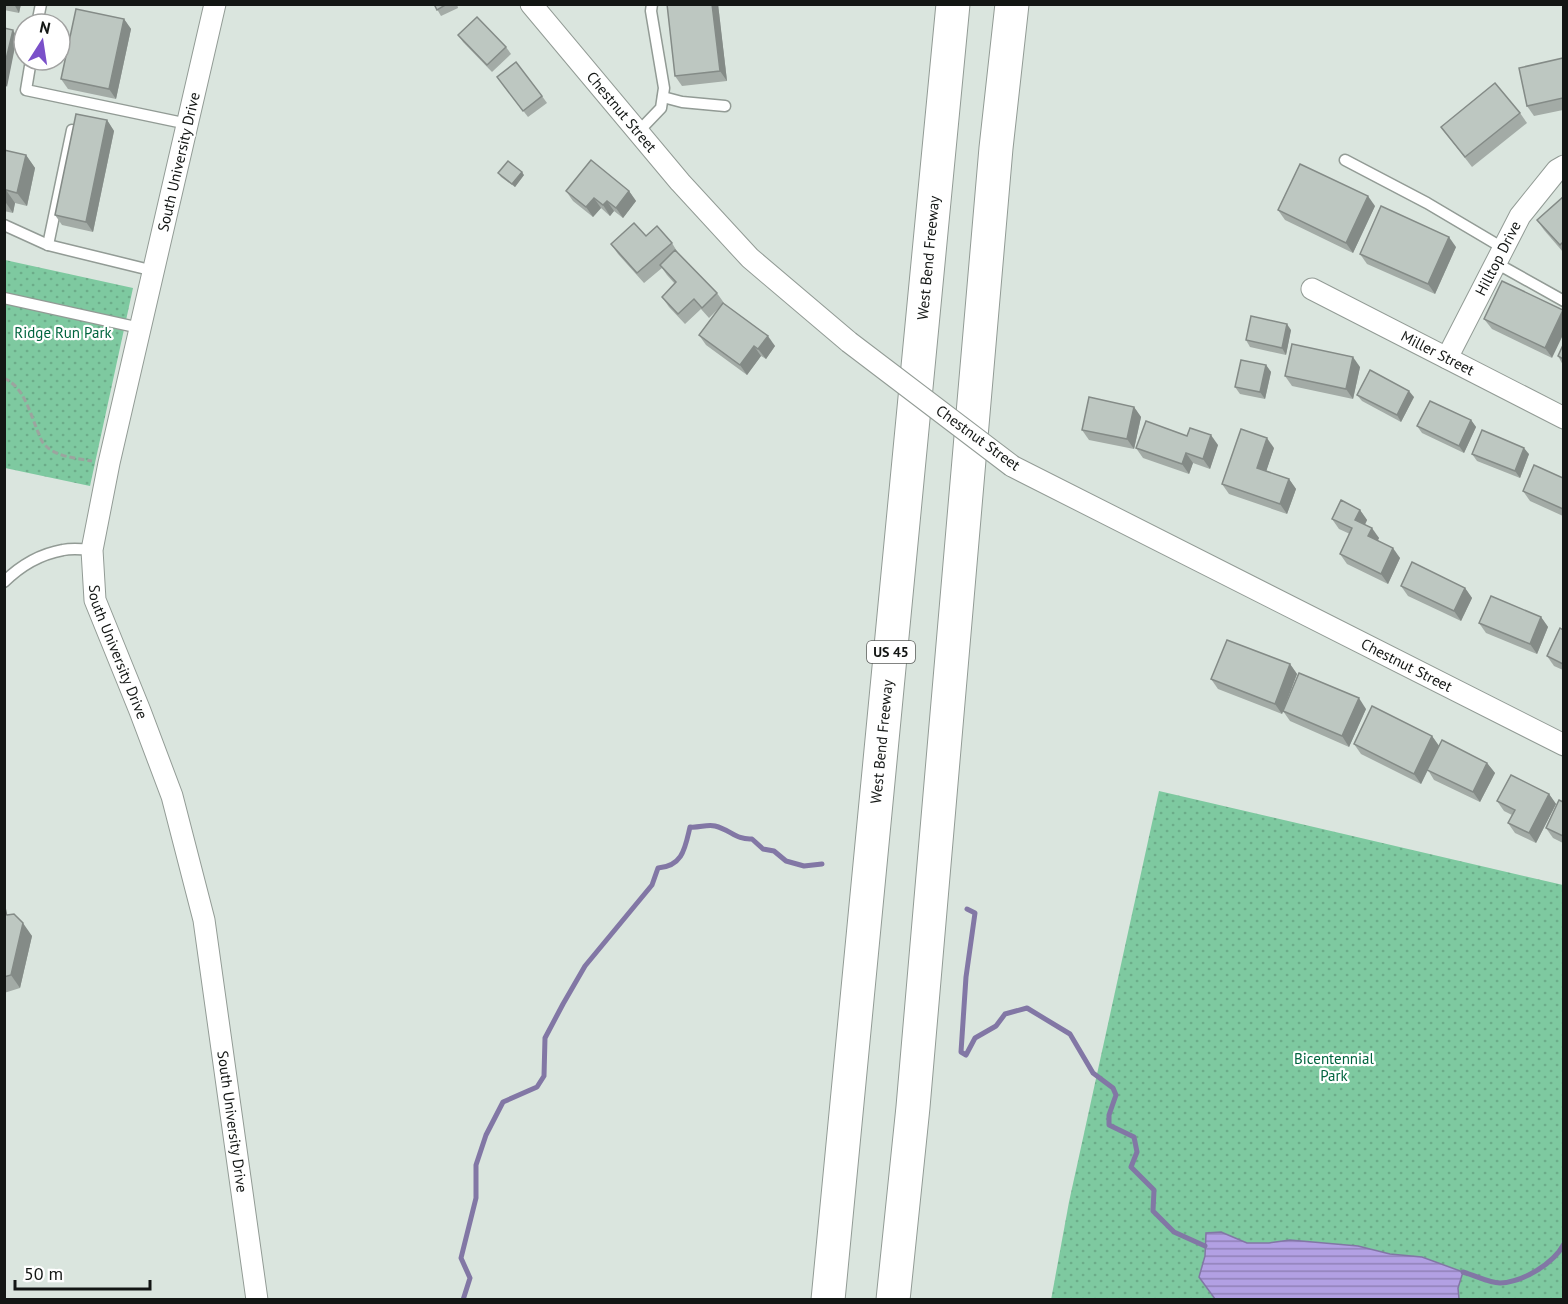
<svg xmlns="http://www.w3.org/2000/svg" width="1568" height="1304" font-family="'PT Sans',sans-serif">
<defs>
<pattern id="park-dots" width="8" height="8" patternUnits="userSpaceOnUse" patternTransform="scale(1.5)"><rect width="8" height="8" fill="#7ec9a0"/><path d="M2 2h.1M6 6h.1" fill="none" stroke="#6cac89" stroke-width="1.8" stroke-linecap="round"/></pattern>
<pattern id="water-rules" width="6" height="5" patternUnits="userSpaceOnUse" patternTransform="scale(1.5)"><rect width="6" height="5" fill="#b2a0e3"/><path d="M0 2.5h6" fill="none" stroke="#9081b7"/></pattern>
</defs>
<rect width="100%" height="100%" fill="#dae5de"/>
<g fill="url(#park-dots)">
<path d="M5,260l128,28 -43,198 -85,-18z"/>
<path d="M1159,791l404,94v414l-512,1 18,-98z"/>
</g>
<path fill="url(#water-rules)" stroke="#8277a5" stroke-width="1.5" d="M1221,1232l26,11h22l21,-3 68,6 32,8 32,3 41,15 -5,16 1,11h-244l-16,-22 6,-21 1,-23z"/>
<g fill="none" stroke-linecap="round" stroke-linejoin="round">
<g stroke="#8277a5" stroke-width="5">
<path d="M967,909l8,4 -9,64 -5,75 5,3 9,-17 21,-12 9,-12 22,-6 43,26 23,39 20,15 3,7 -7,20v10l25,12 3,15 -6,15 23,23 -1,21 21,21 31,14"/>
<path d="M1463,1272c11,3 26,11 37,11 23,-1 53,-19 64,-39"/>
<path d="M463,1300l7,-22 -9,-20 15,-60v-33l10,-30 17,-33 34,-15 7,-11 1,-38 18,-34 22,-38 67,-81 6,-17c25,-2 27,-20 32,-41 9,1 17,-3 25,-1 16,4 21,14 37,13l11,10 11,2 12,10 18,5 18,-2"/>
</g>
<defs>
<g id="lane">
<path d="M37,24l4,-20"/>
<path d="M31,60l-5,30 162,34"/>
<path d="M663,97l19,5 43,4"/>
<path d="M638,132l23,-24 3,-20 -13,-77 1,-7"/>
<path d="M1345,160l82,43 76,45"/>
<path d="M4,225l44,20 106,26"/>
<path d="M48,245l24,-115"/>
<path d="M1496,263l68,38"/>
<path d="M4,298l136,30"/>
<path d="M4,582c16,-16 37,-28 59,-32 9,-2 19,-1 29,0"/>
</g>
<g id="street">
<path id="s1" d="M215,4l-106,459 -17,87 3,50 45,111 32,85 32,124 53,380"/>
<path id="s2" d="M531,4l149,178 70,76 99,84"/>
<path id="s3" d="M1312,289l252,129"/>
<path id="s4" d="M1447,358l73,-142 37,-46 7,-4"/>
<path id="s5" d="M1012,466l552,279"/>
</g>
<g id="highway">
<path id="s6" d="M828,1300l125,-1296"/>
<path d="M893,1300l20,-193 83,-959 16,-144"/>
</g>
</defs>
<use href="#lane" stroke="#929b95" stroke-width="13"/>
<use href="#street" stroke="#929b95" stroke-width="23"/>
<use href="#highway" stroke="#929b95" stroke-width="35"/>
<path stroke="#9ca49f" stroke-width="3" stroke-dasharray="6 3" stroke-linecap="butt" d="M4,378c20,9 26,35 34,54 2,4 3,9 6,12 11,13 32,14 48,17"/>
<use href="#lane" stroke="#fff" stroke-width="10"/>
<use href="#street" stroke="#fff" stroke-width="21"/>
<use href="#highway" stroke="#fff" stroke-width="33"/>
<defs>
<path id="street-bridge" d="M849,342l163,124"/>
</defs>
<use href="#street-bridge" stroke="#929b95" stroke-width="23" stroke-linecap="butt"/>
<use href="#street-bridge" stroke="#fff" stroke-width="21"/>
</g>
<g fill="#a3aba6">
<path d="M4,4h17l-2,9 -15,-3z"/>
<path d="M434,4h23l1,4 -17,8z"/>
<path d="M667,4h51l9,77 -45,5 -7,-10z"/>
<path d="M124,19l7,10 -15,70 -48,-10 -7,-10z"/>
<path d="M458,35l48,12 5,7 -19,18 -29,-30z"/>
<path d="M1563,58v52l-29,6 -7,-10z"/>
<path d="M502,83l40,13 5,7 -19,14z"/>
<path d="M1520,113l7,10 -55,44 -31,-40z"/>
<path d="M107,120l7,11 -21,101 -31,-7 -7,-10z"/>
<path d="M4,150l22,5 9,13 -8,38 -12,-3 -2,10 -9,-2z"/>
<path d="M498,173l26,2 -9,12 -14,-10z"/>
<path d="M566,191h63l7,10 -13,17 -9,-7 -4,5 -9,-8 -8,9 -20,-16z"/>
<path d="M1563,197v55l-19,-22 -7,-10z"/>
<path d="M1375,206l-22,47 -68,-33 -7,-10z"/>
<path d="M646,236l26,7 6,10 39,40 7,10h-1l52,43 -9,13 -5,-3 -14,19 -41,-30 -7,-10 22,-29 -12,12 -8,-9 -16,15 -16,-17 -7,-10 13,-13 -8,-9 -5,-7 -18,15 -26,-29 -7,-10z"/>
<path d="M1456,247l-21,47 -68,-30 -7,-10z"/>
<path d="M1502,281l50,77 -60,-29 -8,-10z"/>
<path d="M1291,330l-5,25 -36,-8 -4,-7z"/>
<path d="M1563,345v20l-5,-9z"/>
<path d="M1266,365l5,7 -6,27 -25,-5 -5,-7z"/>
<path d="M1360,367l-7,32 -61,-13 -7,-10z"/>
<path d="M1357,395l57,2 -13,25 -39,-21z"/>
<path d="M1134,407l7,10 -7,32 -45,-9 -7,-10z"/>
<path d="M1471,420l5,7 -12,26 -42,-20 -5,-7z"/>
<path d="M1187,436l31,9 -8,24 -17,-6 -4,11 -46,-16 -7,-10z"/>
<path d="M1274,448l-8,23 23,8 7,10 -9,25 -58,-20 -7,-10z"/>
<path d="M1472,454h57l-9,24 -43,-17z"/>
<path d="M1563,478v38l-33,-15 -7,-10z"/>
<path d="M1360,510l7,10 -2,5 14,13 -1,2 22,18 -12,26 -41,-20 -7,-10 10,-20 -11,-5 -7,-10z"/>
<path d="M1401,586l64,2 7,10 -11,23 -53,-25z"/>
<path d="M1541,617l7,10 -11,27 -51,-21 -7,-10z"/>
<path d="M1563,630v40l-9,-4 -7,-10z"/>
<path d="M1290,664l7,10 -14,36 83,-1 -17,38 -59,-26 -7,-10 -1,3 -64,-25 -7,-10z"/>
<path d="M1432,736l7,10 48,17 8,10 -15,29 -46,-22 -6,-10 -7,14 -60,-30 -7,-10z"/>
<path d="M1549,794l7,10 -20,39 -21,-10 -7,-10 4,-8 -8,-4 -7,-10z"/>
<path d="M1563,802v41l-10,-5 -7,-10z"/>
<path d="M4,897l3,18 25,21 -12,52 -16,5z"/>
</g>
<g fill="#848b87">
<path d="M14,4h7l-2,9z"/>
<path d="M712,4h6l9,77 -7,-10z"/>
<path d="M124,19l7,10 -15,70 -7,-10z"/>
<path d="M13,30l4,7 -10,50 -3,-4v-15z"/>
<path d="M107,120l7,11 -21,101 -7,-10z"/>
<path d="M26,155l9,13 -8,38 -10,-13z"/>
<path d="M522,172l2,3 -9,12 -3,-3z"/>
<path d="M6,190l9,13 -2,10 -9,-13z"/>
<path d="M629,191l7,10 -13,17 -7,-10z"/>
<path d="M1368,196l7,10 -22,47 -7,-10z"/>
<path d="M594,198l7,10 -8,9 -7,-10z"/>
<path d="M607,201l7,10 -4,5 -7,-11z"/>
<path d="M1449,237l7,10 -21,47 -7,-10z"/>
<path d="M1563,310v25l-11,23 -7,-10z"/>
<path d="M1287,324l4,6 -5,25 -4,-7z"/>
<path d="M768,336l7,10 -9,13 -8,-10z"/>
<path d="M754,346l7,10 -14,19 -7,-10z"/>
<path d="M1353,357l7,10 -7,32 -7,-10z"/>
<path d="M1266,365l5,7 -6,27 -5,-7z"/>
<path d="M1409,391l5,6 -13,25 -4,-7z"/>
<path d="M1134,407l7,10 -7,32 -7,-10z"/>
<path d="M1471,420l5,7 -12,26 -5,-7z"/>
<path d="M1211,435l7,10 -8,24 -7,-10z"/>
<path d="M1267,438l7,10 -10,30 -7,-10z"/>
<path d="M1524,448l5,6 -9,24 -5,-7z"/>
<path d="M1186,453l7,10 -4,11 -7,-10z"/>
<path d="M1289,479l7,10 -9,25 -7,-10z"/>
<path d="M1360,510l7,10 -5,10 -7,-10z"/>
<path d="M1372,528l7,10 -4,8 -7,-10z"/>
<path d="M1393,548l7,10 -12,26 -7,-10z"/>
<path d="M1465,588l7,10 -11,23 -7,-10z"/>
<path d="M1541,617l7,10 -11,27 -7,-10z"/>
<path d="M1290,664l7,10 -15,40 -7,-10z"/>
<path d="M1359,698l7,11 -17,38 -7,-11z"/>
<path d="M1432,736l7,10 -18,38 -7,-10z"/>
<path d="M1487,763l8,10 -15,29 -7,-10z"/>
<path d="M1549,794l7,10 -20,39 -7,-10z"/>
<path d="M4,897l4,23 -4,-4z"/>
<path d="M23,923l9,13 -12,52 -9,-13z"/>
</g>
<g fill="#bdc7c1" stroke="#848b87" stroke-width="1.5">
<path d="M434,4h13l-10,6z"/>
<path d="M667,4h45l8,67 -45,5z"/>
<path d="M76,9l48,10 -15,70 -48,-10z"/>
<path d="M477,17l29,30 -19,18 -29,-30z"/>
<path d="M4,28l9,2 -9,38z"/>
<path d="M1563,58v40l-36,8 -8,-38z"/>
<path d="M516,62l26,34 -19,15 -26,-34z"/>
<path d="M1495,83l25,30 -55,44 -24,-30z"/>
<path d="M76,114l31,6 -21,102 -31,-7z"/>
<path d="M4,150l22,5 -9,38 -11,-3 -2,7z"/>
<path d="M591,160l38,31 -13,17 -9,-7 -4,4 -9,-7 -8,9 -20,-16z"/>
<path d="M508,161l14,11 -10,12 -14,-11z"/>
<path d="M1300,164l68,32 -22,47 -68,-33z"/>
<path d="M1563,197v45l-3,3 -23,-25z"/>
<path d="M1381,206l68,31 -21,47 -68,-30z"/>
<path d="M634,223l12,13 11,-10 15,17 -35,30 -26,-29z"/>
<path d="M675,250l42,43 -15,15 -8,-9 -16,15 -16,-17 14,-15 -16,-17z"/>
<path d="M1502,281l61,29 -18,38 -61,-29z"/>
<path d="M723,303l45,33 -10,13 -4,-3 -14,19 -41,-30z"/>
<path d="M1251,316l36,8 -5,24 -36,-8z"/>
<path d="M1292,344l61,13 -7,32 -61,-13z"/>
<path d="M1563,345v14l-5,-3z"/>
<path d="M1241,360l25,5 -6,27 -25,-5z"/>
<path d="M1370,370l39,21 -12,24 -40,-20z"/>
<path d="M1089,397l45,10 -7,32 -45,-9z"/>
<path d="M1430,401l41,19 -12,26 -42,-20z"/>
<path d="M1146,421l41,15 3,-8 21,7 -8,24 -17,-6 -4,11 -46,-16z"/>
<path d="M1241,429l26,9 -10,30 32,11 -9,25 -58,-20z"/>
<path d="M1482,430l42,18 -9,23 -43,-17z"/>
<path d="M1534,465l29,13v31l-40,-18z"/>
<path d="M1341,500l19,10 -5,10 17,8 -4,8 25,12 -12,26 -41,-20 12,-26 -20,-9z"/>
<path d="M1412,562l53,26 -11,23 -53,-25z"/>
<path d="M1491,596l50,21 -11,27 -51,-21z"/>
<path d="M1560,628l3,2v34l-16,-8z"/>
<path d="M1227,640l63,24 -15,40 -64,-25z"/>
<path d="M1299,673l60,25 -17,38 -59,-25z"/>
<path d="M1372,706l60,30 -18,38 -60,-30z"/>
<path d="M1442,740l45,23 -14,29 -46,-22z"/>
<path d="M1511,775l38,19 -20,39 -21,-10 7,-13 -18,-9z"/>
<path d="M1559,800l4,2v34l-17,-8z"/>
<path d="M4,913l3,2 7,-1 9,9 -12,52 -7,2z"/>
</g>
<g text-anchor="middle" stroke-width="4.5" stroke-linejoin="round" paint-order="stroke">
<rect fill="#fff" stroke="#5a5c5a" stroke-width="1.5" x="867" y="641" width="48" height="22" rx="4.5"/>
<g font-size="14" font-weight="bold" fill="#131614">
<text x="891" y="657">US 45</text>
</g>
<g font-size="15" fill="#131614" stroke="#fff">
<text dy="5" stroke="none"><textPath href="#s2" startOffset="141">Chestnut Street</textPath></text>
<text transform="translate(179 162) rotate(-77)" y="5">South University Drive</text>
<text dy="5" stroke="none"><textPath href="#s6" startOffset="1047">West Bend Freeway</textPath></text>
<text dy="5" stroke="none"><textPath href="#s4" startOffset="112">Hilltop Drive</textPath></text>
<text dy="5" stroke="none"><textPath href="#s3" startOffset="141">Miller Street</textPath></text>
<text transform="translate(978 438) rotate(36)" y="5">Chestnut Street</text>
<text dy="5" stroke="none"><textPath href="#s1" startOffset="666">South University Drive</textPath></text>
<text dy="5" stroke="none"><textPath href="#s5" startOffset="442">Chestnut Street</textPath></text>
<text dy="5" stroke="none"><textPath href="#s6" startOffset="561">West Bend Freeway</textPath></text>
<text dy="5" stroke="none"><textPath href="#s1" startOffset="1152">South University Drive</textPath></text>
</g>
<g font-size="15" fill="#00643e" stroke="#fff">
<text x="63" y="338">Ridge Run Park</text>
<text x="1334" y="1064">Bicentennial<tspan x="1334" dy="17">Park</tspan></text>
</g>
</g>
<rect width="1568" height="1304" fill="none" stroke="#131614" stroke-width="12"/>
<g transform="translate(42 42) rotate(12)"><circle r="28" fill="#ffffff" stroke="#a1a2a1" stroke-width="1.5"/>
<path d="M0-4.5L10 22L0 15L-10 22Z" fill="#7a50c9"/>
<text y="-9" font-size="16" font-weight="bold" text-anchor="middle" fill="#131614">N</text>
</g>
<path d="M15 1280v9h135v-9" fill="none" stroke="#131614" stroke-width="3"/>
<text x="24" y="1280" font-size="18" fill="#131614" stroke="#ffffff" stroke-width="4.5" paint-order="stroke">50 m</text>
</svg>
